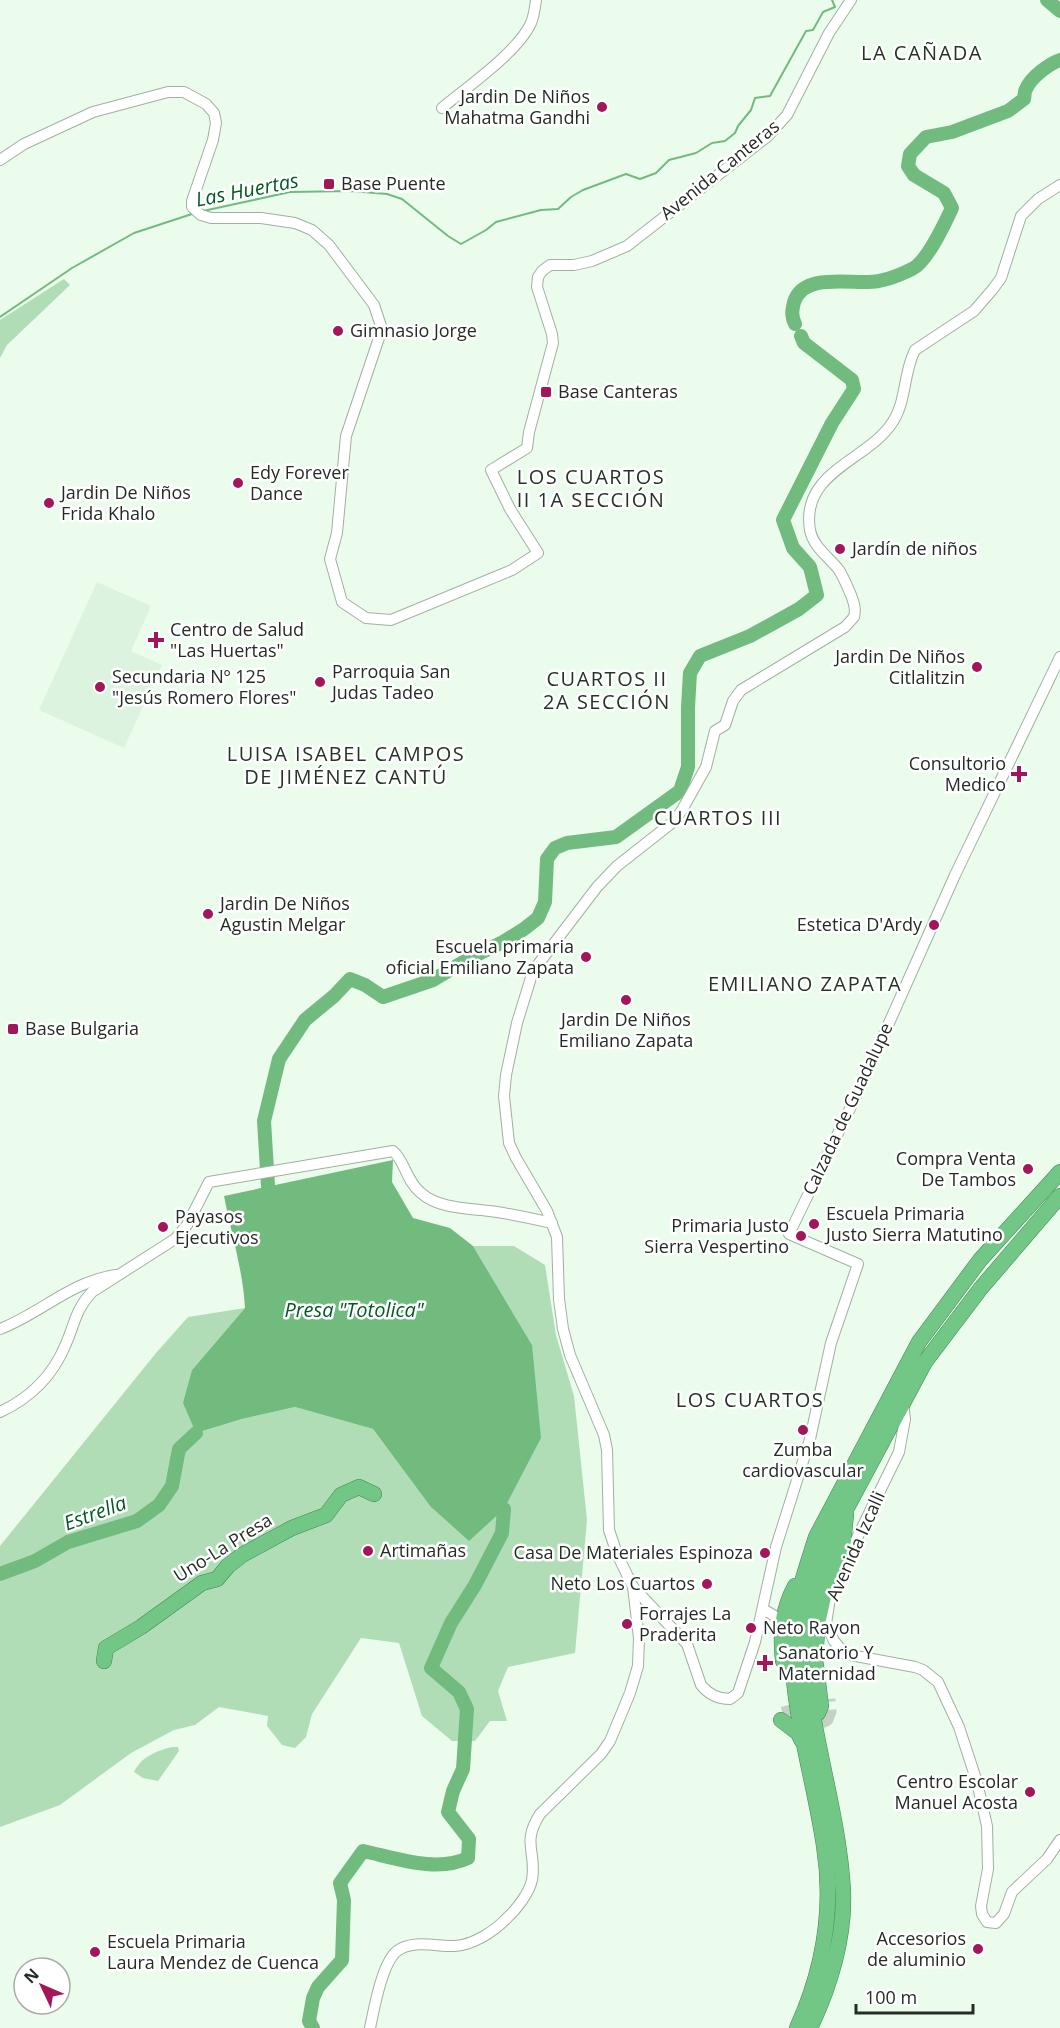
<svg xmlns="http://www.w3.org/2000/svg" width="1060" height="2028" font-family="'Open Sans',sans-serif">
<rect width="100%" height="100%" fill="#ebfced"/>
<path fill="#dcf4df" d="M97,582l54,24 -20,45 31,14 -38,83 -85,-38z"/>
<g fill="#b0ddb6">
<path d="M64,279l6,6 -63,60 -7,13v-38z"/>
<path d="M473,1246h41l31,19 11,70 18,61 13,124 -12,133 -67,14 -10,24 9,30h-17l-15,20h-23l-30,-25 -23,-73 -38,-5 -49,76 -6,23 -11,11 -13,-3 -15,-19 1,-10 -49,-9 -24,18 -21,5 -43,23 -71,52 -60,22v-281l156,-193 32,-36 57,-9 -53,62 4,63 46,-14 53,-12 78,22 57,77 102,-161z"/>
<path d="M172,1747h6l1,4 -21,30 -15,-3 -9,-6c7,-15 22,-21 38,-25z"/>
</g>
<path fill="#71bb7f" d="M393,1160l-1,22 21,36 37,10 23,18 59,99 9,93 -37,71 -35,32 -39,-35 -57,-77 -78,-22 -53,12 -46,14 -13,-30 9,-33 53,-62c-2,-38 -14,-75 -21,-112z"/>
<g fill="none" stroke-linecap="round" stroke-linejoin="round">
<g stroke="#71bb7f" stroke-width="2">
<path d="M203,211l87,-19 61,-1 36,3 15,5 46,37 13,8 25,-14 10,-8 45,-12 17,-1 13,-12 12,-7 43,-16 14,5 16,-6 13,-13 27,-7 16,-10 13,-2 10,-8 3,-7 13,-16 4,-12 15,-2 36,-65 7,-1 10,-18 12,-5 -3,-7"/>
<path d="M0,317l72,-49 62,-35 61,-20"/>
</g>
<g stroke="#71bb7f" stroke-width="14">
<path d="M1047,0l13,11"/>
<path d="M795,324c-4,-9 -3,-13 -1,-22 9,-28 52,-19 74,-20 15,0 32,-7 44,-13 15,-7 33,-46 40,-61l-8,-15 -30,-18 -6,-9 2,-12 16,-17 26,-5 56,-21 16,-12c1,-4 0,-7 2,-10 5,-12 23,-25 34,-29"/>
<path d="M268,1186l-4,-65 15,-62 26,-39 29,-24 16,-17 15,6 18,12 50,-17 37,-22 33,-16 21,-13 14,-11 7,-16 2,-43 8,-11 12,-5 49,-6 64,-46 8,-24v-60l2,-34 10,-17 50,-20 49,-27 18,-14 -7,-28 -17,-19 -10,-28 49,-97 22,-34 -2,-9 -48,-37 -3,-7"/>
<path d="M0,1574l35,-13 33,-19 69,-21 22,-16 13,-19 7,-37 17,-16"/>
<path d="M313,2028l-4,-7 4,-23 5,-11 24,-27 2,-60 -4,-17 23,-32c33,7 74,22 105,7l1,-19 -21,-27 5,-21 10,-22 4,-60 -8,-17 -28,-24 20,-45 24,-38 27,-52 2,-24"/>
</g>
<path stroke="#c3d2c5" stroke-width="15" stroke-dasharray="15 8" stroke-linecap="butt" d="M788,1705l4,15c13,8 21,4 34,-1l3,-8 -1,-12"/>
<defs>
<g id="tertiary">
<path d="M442,108c25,-21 76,-56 89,-85 3,-7 4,-15 5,-23"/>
<path d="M0,160l24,-16 69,-32 75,-20h16l22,12 8,9 2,10 -3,17 -21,61v6l9,8 10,3h50l34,5 17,7 17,15 45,60 8,24 -36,107 -9,97 -7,26 12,43 24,16 25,2 121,-50 26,-17 -28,-44 -19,-39 36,-22 2,-16 24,-89 -1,-9 -15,-47 1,-10 4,-6 8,-6h24l18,-4 35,-15 141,-110 19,-21 42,-82 22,-33"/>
<path d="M1060,185l-22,14 -17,17 -20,62 -8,11 -19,22 -59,39c-12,23 -8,51 -23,73 -24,37 -92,49 -82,107 3,17 19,27 29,40 5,8 8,16 12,25 3,8 5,14 3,22l-9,10 -104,63 -8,11 -8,24 -10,6 -9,36 -24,43 -9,12 -56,44 -20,21 -64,84 -16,52 -11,52 -2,21 5,47 7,15 31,53 10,26 2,62 4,30 7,26 34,80 3,15 2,80 8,24 16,33 54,57 14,41c8,10 17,14 29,14l8,-6 17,-51 21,-95 34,-108 21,-96 27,-79 -69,-30 71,-146 95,-213 105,-218"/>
<path d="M0,1329c42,-16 69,-47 116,-54"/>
<path d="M903,1402l2,17 -6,33 -46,94 -23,52 -4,26 8,17 11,13 70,13 8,3 15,12 21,45 18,55 10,44 1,43 -7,37 1,8 5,8 9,1 8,-9 8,-22 35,-33 13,-19"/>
<path d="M0,1412c30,-14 52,-35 65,-66 10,-22 10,-36 27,-54l83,-53 12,-14 22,-43 184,-31c12,10 13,30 28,42 19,17 52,15 76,19 19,3 37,7 55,11"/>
<path d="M763,1609l20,12"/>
<path d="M370,2028c4,-19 12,-65 27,-77 16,-12 40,-4 58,-5 18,-1 40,-15 52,-28 10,-9 22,-25 25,-38 5,-29 -11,-36 8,-66l61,-60 9,-13 20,-48 8,-27 1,-28 -6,-51"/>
</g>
<g id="trunk">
<path d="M104,1661l2,-13 35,-21 61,-44 15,-4 11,-13 14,-11 50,-27 34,-13 15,-20 18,-8 15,7"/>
<path d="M783,1661c-3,-27 -1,-51 12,-75"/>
<path d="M818,1713l3,-7 -6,-48 3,-37 8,-35 17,-42 3,-29"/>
<path d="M781,1720l17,13 4,8"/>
<path d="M797,2028c26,-57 37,-119 27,-182 -10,-67 -32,-134 -32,-202 0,-37 13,-72 24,-107l103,-195 61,-82 80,-88"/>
<path d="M810,2028c20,-41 35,-91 33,-137 -3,-59 -20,-118 -30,-176 -4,-22 -8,-45 -8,-68 0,-35 10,-70 22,-102l98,-183 56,-74 79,-92"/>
</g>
</defs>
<use href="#tertiary" stroke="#a0b0a2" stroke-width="12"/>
<use href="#trunk" stroke="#408852" stroke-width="16"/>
<use href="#tertiary" stroke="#fff" stroke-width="10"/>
<use href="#trunk" stroke="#72c787" stroke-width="15"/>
</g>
<g fill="#a4165a" stroke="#fff" stroke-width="2">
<circle cx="602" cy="107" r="6"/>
<rect x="323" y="178" width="12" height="12" rx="3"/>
<circle cx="338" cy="331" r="6"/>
<rect x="540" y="386" width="12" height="12" rx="3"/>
<circle cx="238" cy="483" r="6"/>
<circle cx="49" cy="503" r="6"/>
<circle cx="840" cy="549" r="6"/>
<path d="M153 631h6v6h6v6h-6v6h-6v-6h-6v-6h6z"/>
<circle cx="977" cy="667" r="6"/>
<circle cx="320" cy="682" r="6"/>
<circle cx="100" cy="687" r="6"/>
<path d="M1016 765h6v6h6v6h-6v6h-6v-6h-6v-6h6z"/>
<circle cx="208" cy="914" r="6"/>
<circle cx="934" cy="925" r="6"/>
<circle cx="586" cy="957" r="6"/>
<circle cx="626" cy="1000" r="6"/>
<rect x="7" y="1023" width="12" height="12" rx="3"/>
<circle cx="1028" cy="1169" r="6"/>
<circle cx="814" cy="1224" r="6"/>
<circle cx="163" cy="1227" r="6"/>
<circle cx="801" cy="1236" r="6"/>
<circle cx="803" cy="1430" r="6"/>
<circle cx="368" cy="1551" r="6"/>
<circle cx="765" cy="1553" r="6"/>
<circle cx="707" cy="1584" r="6"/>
<circle cx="627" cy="1624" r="6"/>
<circle cx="751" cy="1628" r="6"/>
<path d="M762 1654h6v6h6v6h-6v6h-6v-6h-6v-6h6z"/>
<circle cx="1030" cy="1792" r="6"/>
<circle cx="978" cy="1949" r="6"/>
<circle cx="95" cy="1952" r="6"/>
</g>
<g text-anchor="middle" stroke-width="5" stroke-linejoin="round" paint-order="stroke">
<g font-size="18" fill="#252c26" stroke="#fff" text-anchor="start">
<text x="590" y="103" text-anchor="end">Jardin De Niños<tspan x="590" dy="21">Mahatma Gandhi</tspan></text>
<text x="341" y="190">Base Puente</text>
<text x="350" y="337">Gimnasio Jorge</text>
<text x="558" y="398">Base Canteras</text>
<text x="250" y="479">Edy Forever<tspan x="250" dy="21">Dance</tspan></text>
<text x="61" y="499">Jardin De Niños<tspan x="61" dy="21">Frida Khalo</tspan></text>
<text x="852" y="555">Jardín de niños</text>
<text x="170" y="636">Centro de Salud<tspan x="170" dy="21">"Las Huertas"</tspan></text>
<text x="965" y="663" text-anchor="end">Jardin De Niños<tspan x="965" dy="21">Citlalitzin</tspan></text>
<text x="332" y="678">Parroquia San<tspan x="332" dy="21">Judas Tadeo</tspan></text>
<text x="112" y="683">Secundaria Nº 125<tspan x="112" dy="21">"Jesús Romero Flores"</tspan></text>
<text x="1006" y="770" text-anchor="end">Consultorio<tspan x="1006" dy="21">Medico</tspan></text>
<text x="220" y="910">Jardin De Niños<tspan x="220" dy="21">Agustin Melgar</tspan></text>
<text x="922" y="931" text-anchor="end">Estetica D'Ardy</text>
<text x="574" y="953" text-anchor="end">Escuela primaria<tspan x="574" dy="21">oficial Emiliano Zapata</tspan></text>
<text x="626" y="1026" text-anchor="middle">Jardin De Niños<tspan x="626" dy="21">Emiliano Zapata</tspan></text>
<text x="25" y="1035">Base Bulgaria</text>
<text x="1016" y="1165" text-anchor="end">Compra Venta<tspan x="1016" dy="21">De Tambos</tspan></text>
<text x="826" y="1220">Escuela Primaria<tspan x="826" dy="21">Justo Sierra Matutino</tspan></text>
<text x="175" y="1223">Payasos<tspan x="175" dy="21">Ejecutivos</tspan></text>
<text x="789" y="1232" text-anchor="end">Primaria Justo<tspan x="789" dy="21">Sierra Vespertino</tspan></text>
<text x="803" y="1456" text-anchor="middle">Zumba<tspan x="803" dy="21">cardiovascular</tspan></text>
<text x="380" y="1557">Artimañas</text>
<text x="753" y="1559" text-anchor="end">Casa De Materiales Espinoza</text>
<text x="695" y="1590" text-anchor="end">Neto Los Cuartos</text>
<text x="639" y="1620">Forrajes La<tspan x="639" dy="21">Praderita</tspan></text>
<text x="763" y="1634">Neto Rayon</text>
<text x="778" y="1659">Sanatorio Y<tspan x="778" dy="21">Maternidad</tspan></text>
<text x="1018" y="1788" text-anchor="end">Centro Escolar<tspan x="1018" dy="21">Manuel Acosta</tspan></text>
<text x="966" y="1945" text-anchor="end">Accesorios<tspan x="966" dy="21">de aluminio</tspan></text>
<text x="107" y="1948">Escuela Primaria<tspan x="107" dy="21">Laura Mendez de Cuenca</tspan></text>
</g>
<g font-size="18" fill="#252c26" stroke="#fff">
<text transform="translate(720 170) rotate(-39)" y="6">Avenida Canteras</text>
<text transform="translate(848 1109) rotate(-65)" y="6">Calzada de Guadalupe</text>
<text transform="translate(856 1546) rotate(-66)" y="6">Avenida Izcalli</text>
<text transform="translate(223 1548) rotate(-32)" y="6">Uno-La Presa</text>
</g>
<g font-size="20" letter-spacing="1.5" fill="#263428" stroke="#fff">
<text x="922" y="60">LA CAÑADA</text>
<text x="591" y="484">LOS CUARTOS<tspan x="591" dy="23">II 1A SECCIÓN</tspan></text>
<text x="607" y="686">CUARTOS II<tspan x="607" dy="23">2A SECCIÓN</tspan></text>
<text x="346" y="761">LUISA ISABEL CAMPOS<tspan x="346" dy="23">DE JIMÉNEZ CANTÚ</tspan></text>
<text x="718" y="825">CUARTOS III</text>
<text x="805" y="991">EMILIANO ZAPATA</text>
<text x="750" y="1407">LOS CUARTOS</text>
</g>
<g font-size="20" font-style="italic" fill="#015a23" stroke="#fff">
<text transform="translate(247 190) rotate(-11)" y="7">Las Huertas</text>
<text x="354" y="1317">Presa "Totolica"</text>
<text transform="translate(95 1513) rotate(-20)" y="7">Estrella</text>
</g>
</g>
<g transform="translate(42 1986) rotate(314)"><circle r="28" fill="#ffffff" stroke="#a8aba8" stroke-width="1.5"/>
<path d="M0-4.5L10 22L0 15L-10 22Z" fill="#a4165a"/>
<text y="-9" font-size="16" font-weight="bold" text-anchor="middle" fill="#252c26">N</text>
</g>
<path d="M856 2004v9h117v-9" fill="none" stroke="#252c26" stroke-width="3"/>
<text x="865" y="2004" font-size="18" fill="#252c26" stroke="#ffffff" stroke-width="4.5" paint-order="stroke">100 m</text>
</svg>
